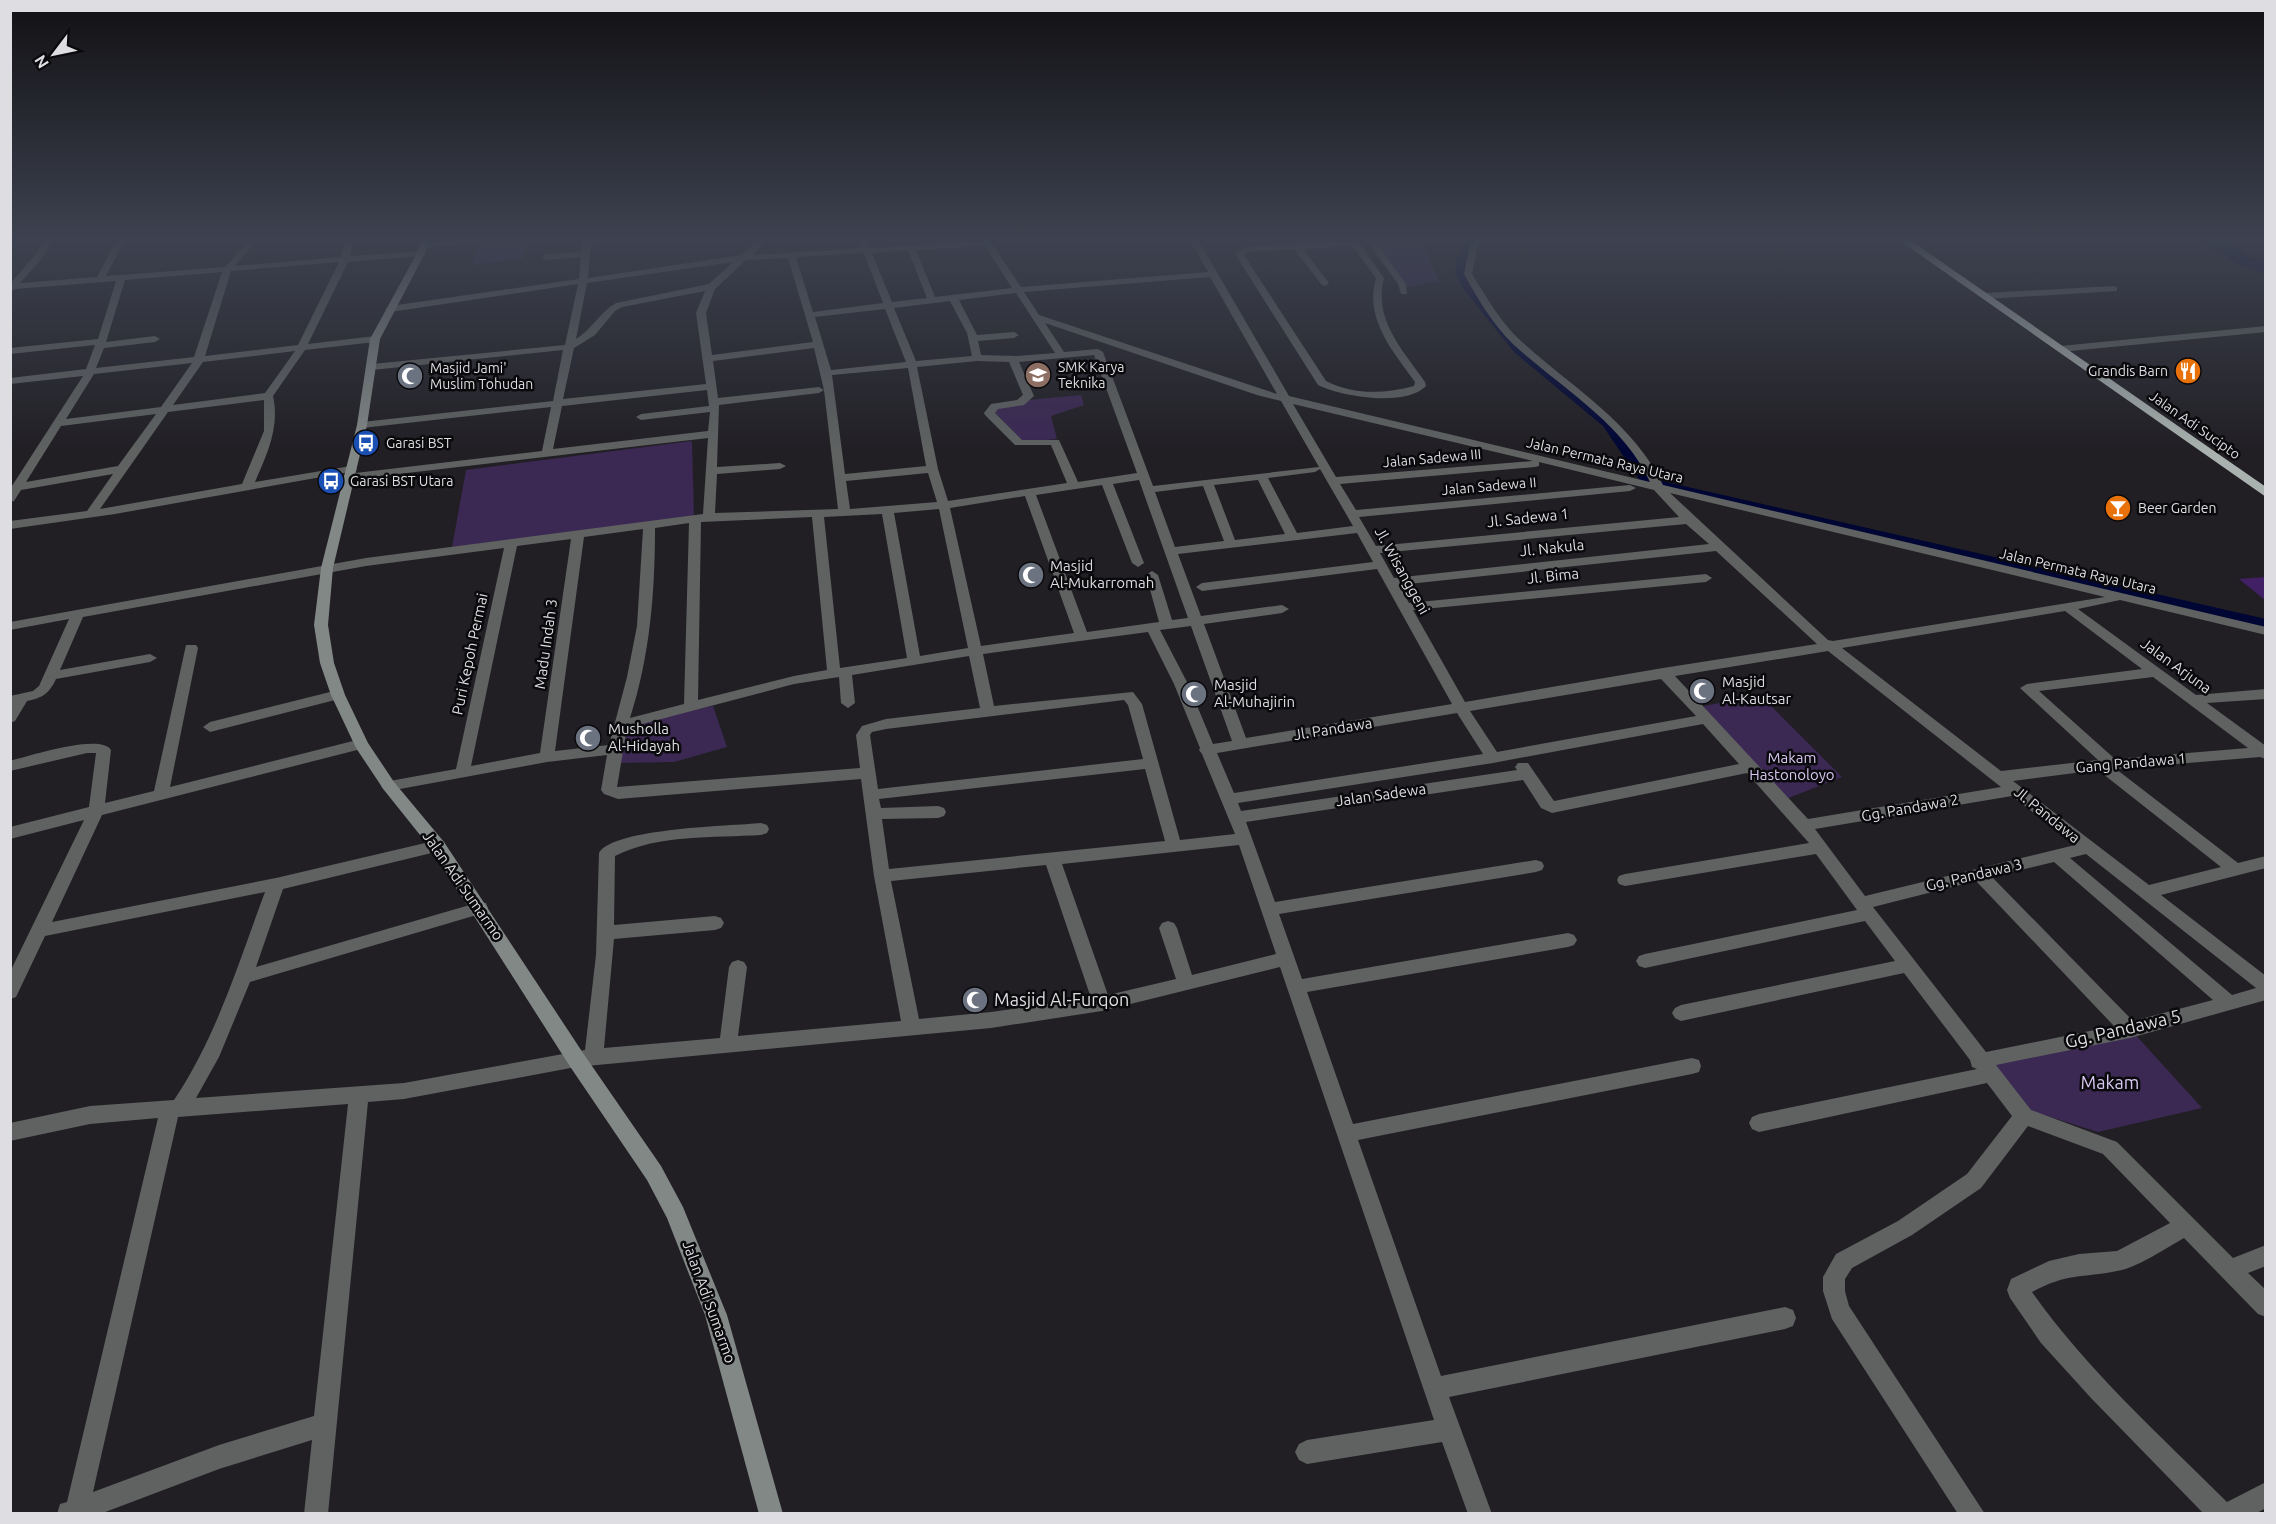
<svg xmlns="http://www.w3.org/2000/svg" width="2276" height="1524" font-family="Ubuntu,sans-serif">
<rect width="100%" height="100%" fill="#211f24"/>
<g fill="#3b2853">
<path d="M501,238h28l-6,21 -51,6 6,-24z"/>
<path d="M1373,238h46l20,43 -32,6z"/>
<path d="M1081,395l3,10 -33,11 6,23 -34,3 -31,-32 36,-10z"/>
<path d="M692,441l2,76 -242,30 14,-77z"/>
<path d="M1760,695l82,82 -56,22 -87,-92z"/>
<path d="M713,706l14,41 -53,15 -55,1 7,-38z"/>
<path d="M2133,1032l69,76 -104,24 -73,-23 -38,-47z"/>
</g>
<g fill="none" stroke-linecap="round" stroke-linejoin="round">
<path fill="#000634" fill-rule="evenodd" d="M1466,238h10l-9,20 -2,15 9,15 49,61 90,71 40,59 613,140v10l-623,-144 -40,-59 -88,-73 -50,-62 -10,-18 2,-15z"/>
<path fill="#000634" fill-rule="evenodd" d="M2197,238h20l34,19 15,5v11l-27,-8z"/>
</g>
<path fill="#422066" d="M2265,577v23l-26,-21z"/>
<g fill="none" stroke-linecap="round" stroke-linejoin="round">
<g fill="#5f6261" fill-rule="evenodd">
<path d="M45,238h8l-10,19 -23,26 77,-6 21,-39h8l-20,38 119,-9 26,-29h8l-24,28 106,-9 5,-19h8l-4,18 74,-5 1,2 -4,3 -73,6 -40,82 67,-8 5,3 -5,3 -70,8 -32,46c7,31 -6,58 -18,86l96,-16 6,3 -2,2 -240,43 -105,15v-8l77,-10 26,-37 -92,16 -7,11 -4,1v-13l73,-113 -73,8v-6l76,-9 9,-24 -85,9v-6l88,-9 18,-58 -101,8 -5,4v-9l26,-30zM339,262l-41,83 -93,11 26,-85zM222,272l-28,85 -98,11 8,-20 51,-6 5,-3 -5,-3 -49,6 19,-62zM295,351l-30,42 -92,12 30,-43zM192,363l-31,44 -95,12 28,-45zM264,400v31l-22,53 -142,25 68,-97zM156,414l-38,52 -92,16 35,-56z"/>
<path d="M466,238h24l-4,3 -62,7 -4,-3z"/>
<path d="M583,238h46l-38,6 -3,34 154,-23 17,-17h8l-14,17 109,-7 -4,-10h8l4,10 112,-7 -2,-3h8l33,49 187,-15 -19,-34h8l92,158 361,86c-27,-59 -89,-94 -136,-137 -21,-20 -36,-46 -50,-71l5,-25 6,-11h8l-6,11 -5,25c15,24 29,49 49,67 50,46 112,81 142,144l603,142v8l-146,-35 -42,9 118,86 70,-6v10l-59,4 59,43v13l-6,-2 -144,12 122,94 28,-7v12l-105,27 105,81v24l-136,38 -134,27 35,45 86,32 116,116 33,-13v21l-18,7 18,17v27l-8,-3 -74,-76c-18,10 -47,30 -67,33 -35,7 -50,2 -85,21 55,78 128,143 195,210l39,-20v26l-11,6h-51l-113,-116 -50,-55 -31,-45 -3,-8 4,-11 38,-18 30,-7 38,-3 53,-28 -67,-69 -75,-28 -47,62 -69,47 -60,33 -7,11v12l4,15 136,208h-27l-126,-195 -9,-28v-14l13,-23 62,-33 69,-47 45,-58 -25,-33 -228,49 -7,-3 -3,-6 3,-6 7,-3 218,-45 -5,-2 -2,-7 -66,-87 -223,48 -6,-3 -3,-5 3,-5 6,-3 214,-44 -30,-40 -220,47 -6,-2 -3,-5 3,-5 6,-2 212,-44 -41,-56 -191,32 -6,-2 -2,-4 2,-4 6,-2 184,-31 -62,-70 -195,40 -11,-5 -18,-28 -277,42 29,80 261,-42 6,2 2,4 -2,4 -6,2 -257,42 23,65 266,-46 6,2 3,5 -3,5 -6,2 -261,45 46,132 339,-66 7,2 2,6 -2,6 -7,2 -334,66 83,236 344,-69 8,3 3,8 -3,8 -8,3 -336,68 43,117h-24l-26,-72 -135,22 -8,-4 -4,-8 4,-8 8,-4 127,-20 -154,-453 -178,44 -111,17 -415,39 -172,32 -36,3 -40,412h-24l8,-74 -93,29 -119,45h-43l3,-10 7,-2 91,-384 -68,6 -80,17v-18l80,-17 84,-6c43,-64 64,-136 91,-208l-220,44 -29,61 -6,2v-27l74,-152 -74,19v-12l79,-20 7,-54h-9l-77,18v-10c20,-5 90,-28 101,-11l-6,53 49,-12 32,-146h10l2,3 -28,139 191,-48 7,5 -7,5 -259,66 -50,107 224,-44 162,-38 6,2 2,4 -2,4 -161,39 -27,78 224,-65 6,1 2,5 -2,5 -6,1 -230,68 -31,75 -23,41 208,-15 181,-33 11,-95 3,-102c14,-25 132,-27 162,-30l6,2 2,4 -2,4 -6,2c-47,3 -103,-1 -146,21l-1,69 101,-9 6,2 3,5 -3,5 -6,2 -101,9 -10,109 116,-10 9,-71 3,-5 6,-2 6,2 3,5 -9,69 163,-15 -27,-145 -13,-97 -243,20 -14,-5 -3,-4 6,-35 -60,7 -158,29 -5,-1 -3,-4 3,-4 72,-13 48,-221 -138,18 -283,51 -23,53 90,-16 7,4 -7,4 -94,17c-7,15 -14,19 -29,22l-12,20 -5,2v-27l23,-5 6,-5 30,-67 -59,11v-8l356,-64 337,-44 5,-76 -361,42 -6,-3 6,-3 195,-23 9,-44 -189,21 -5,-3 5,-3 191,-21 10,-51 -191,20 -5,-3 5,-3 193,-19 13,-61 -188,28 -5,-3 5,-3 189,-27 2,-22 -35,3 -4,-3 4,-3 35,-2zM985,246l27,42 -77,9 -19,-47zM908,250l19,48 -35,4 -20,-49zM864,253l19,50 -70,9 -17,-55zM788,258l25,84 -101,13 -6,-42 9,-24 31,-29zM733,262l-24,22 -93,19c-16,9 -24,26 -40,36l11,-56zM1210,277l67,117 -238,-79 -15,-23zM705,291l-9,22 10,71 -143,15 11,-51 21,-13 20,-24 7,-4zM1016,293l39,60 -38,3 -36,-1 -3,-14 36,-3 5,-3 -5,-3 -37,3 -18,-35zM950,301l17,32 5,23 -56,5 -22,-53zM885,309l21,53 -75,8 -16,-53zM1045,323l212,72 24,6 38,66 -166,19 -50,-134 -5,-3 -34,3zM814,348l10,42 -5,-3 -101,11 -5,-37zM1094,355l43,118 -59,9 -19,-42h-37l-27,-27 3,-4 26,-4 10,-9 -15,-34zM977,361l32,1 14,33 -6,5 -26,4 -7,9 1,2 30,30h36l16,38 -119,18 -10,-32 -21,-102zM908,368l18,98 -81,8 -13,-99zM707,390l2,16 -68,8 -5,3 5,3 69,-8 -2,19 -155,18 9,-43zM824,390l14,119 -123,4 2,-39 63,-5 6,-3 -6,-3 -63,4 2,-62 100,-12zM1293,404l240,57 -197,16zM1539,462l115,28 25,27 -303,29 -17,-29 271,-26 6,-3 -6,-3 -274,25 -16,-26 195,-17 4,-1zM1320,469l33,57 -56,7 -29,-55 47,-6zM928,473l9,29 -87,7 -4,-28zM1139,480l49,138 -16,2 -14,-45 -6,-4 -6,4 13,47 -72,10 -51,-137 66,-10 30,78 6,4 6,-4 -31,-79zM1258,480l27,54 -50,6 -21,-55zM1203,486l21,55 -49,6 -20,-55zM1670,493l435,104 -272,44 -5,-1zM1025,496l49,137 -93,13 -31,-138zM939,509l29,139 -48,8 -26,-143zM882,514l25,144 -67,10 -16,-151zM812,517l15,153 -33,6 -96,24 3,-178zM689,523l-5,181 -54,14c20,-62 25,-126 25,-190zM1686,524l23,20 -315,34 -14,-25zM643,529l-6,97 -10,51 -18,68 -54,6 29,-214zM1357,533l16,29 -171,21 -6,4 6,4 175,-22 75,135 -206,34 -42,-114 78,-11 7,-4 -7,-4 -81,11 -23,-62zM571,539l-31,214 -69,13 46,-220zM1716,551l101,93 -154,24 -198,34 -52,-92 293,-28 6,-4 -6,-4 -297,29 -10,-18zM2065,611l77,58 -115,15 -7,4 78,72 -97,11 -159,-123zM1191,626l41,115 -19,3 -25,-60 -28,-54zM1148,632l26,52 26,64 -1,2 3,4 33,80 -55,6 -38,-136 -9,-12 -139,14 -11,-52zM1828,651l173,136 -193,32 -133,-143zM969,656l11,52 -94,11 -24,7 -6,9 4,33 -243,19 10,-59 167,-44 45,-7 2,26 7,5 7,-5 -3,-28zM2153,677l95,71 -133,11 -76,-68zM1661,679l35,37 -199,36 -27,-41zM1124,700l4,5 15,54 -265,30 -8,-54 2,-3 14,-3zM1457,713l26,41 -249,39 -17,-40zM1703,724l36,40 -185,37 -26,-38h-10l-3,4 2,3 -276,41 -3,-8 255,-40zM1145,769l20,72 -276,28 -7,-50 56,-1 6,-2 2,-4 -2,-4 -6,-2 -57,2 -2,-9zM2098,770l123,97 -72,18 -136,-104zM2012,796l63,49 -210,51 -50,-67zM1239,845l37,109 -84,21 -15,-47 -3,-5 -6,-2 -6,2 -3,5 17,51 -68,16 -46,-131zM2086,854l170,134 -24,7 -162,-137zM2054,862l159,138 -80,21 -141,-144zM1046,865l45,133 -100,14 -72,7 -28,-138zM1976,881l138,145 -128,26 -113,-145zM348,1104l-34,312 -95,29 -126,47 85,-375z"/>
<path d="M1365,238h8l33,46 1,10h-6l-3,-10z"/>
<path d="M1346,240l14,4 24,34c-11,42 19,72 41,104l1,4c-20,21 -84,11 -108,-1l-83,-131 11,-7zM1346,246l8,2 22,30c-12,41 17,73 39,104l-1,4c-30,8 -60,9 -88,-5l-82,-126 4,-3 46,-3 28,36 3,1 4,-3 -26,-34z"/>
<path d="M2114,286l3,1v4l-132,8 -5,-3 5,-3z"/>
<path d="M2266,326v6l-206,20 -5,-3 5,-3z"/>
<path d="M338,690l7,5 -2,3 -133,34 -7,-5 7,-5z"/>
</g>
<path fill="#828886" fill-rule="evenodd" d="M422,238h8l-5,15 -45,86 -13,86 -34,143 -5,57 6,38 11,32 23,48 26,39 50,60 139,211 78,113 22,41 44,108 56,199h-24l-54,-199 -38,-97 -20,-38 -78,-115 -137,-215 -48,-60 -28,-42 -25,-53 -11,-32 -6,-38 7,-57 36,-143 13,-86 47,-86z"/>
<path fill="#aab2af" fill-rule="evenodd" d="M1896,238h11l359,249v10z"/>
</g>
<linearGradient id="sky" x2="0" y2="1"><stop stop-color="#121114"/><stop offset="0.53" stop-color="#3d4250"/><stop offset="1" stop-color="#3d4250" stop-opacity="0"/></linearGradient>
<rect width="2276" height="451" fill="url(#sky)"/>
<defs>
<symbol id="restaurant-disc" viewBox="-11 -11 22 22"><circle r="9.5" fill="#e8710a" stroke="#0a090c"/><path d="M-5-6h1v4h1v-4h1v4h1v-4h1v5L-1.5 .5V6h-2V.5L-5-1ZM5-6V6H3V1.5H1.5Q1.5-4 5-6Z" fill="#fff"/></symbol>
<symbol id="school-disc" viewBox="-11 -11 22 22"><circle r="9.5" fill="#8d6e63" stroke="#0a090c"/><path d="M0-5L7-2L0 1L-7-2ZM-4 1L0 2.5L4 1V4Q0 6-4 4Z" fill="#fff"/></symbol>
<symbol id="mosque-disc" viewBox="-11 -11 22 22"><circle r="9.5" fill="#6b7280" stroke="#0a090c"/><path d="M3.5-4.9A6 6 0 1 0 3.5 4.9A5 5 0 1 1 3.5-4.9Z" fill="#fff"/></symbol>
<symbol id="bus-disc" viewBox="-11 -11 22 22"><circle r="9.5" fill="#1a4fb4" stroke="#0a090c"/><path d="M-5-6H5V4H4V6H2V4H-2V6H-4V4H-5ZM-3.5-4V0h7V-4ZM-3.5 1.2v1.5H-2V1.2ZM2 1.2v1.5H3.5V1.2Z" fill="#fff"/></symbol>
<symbol id="bar-disc" viewBox="-11 -11 22 22"><circle r="9.5" fill="#e8710a" stroke="#0a090c"/><path d="M-6-5H6L.8 .8V4.5H3.5V6h-7V4.5H-.8V.8Z" fill="#fff"/></symbol>
</defs>
<g fill-rule="evenodd">
<use href="#restaurant-disc" x="2173" y="356" width="30" height="30"/>
<use href="#school-disc" x="1023" y="360" width="30" height="30"/>
<use href="#mosque-disc" x="395" y="361" width="30" height="30"/>
<use href="#bus-disc" x="351" y="428" width="30" height="30"/>
<use href="#bus-disc" x="316" y="466" width="30" height="30"/>
<use href="#bar-disc" x="2103" y="493" width="30" height="30"/>
<use href="#mosque-disc" x="1016" y="560" width="30" height="30"/>
<use href="#mosque-disc" x="1687" y="676" width="30" height="30"/>
<use href="#mosque-disc" x="1179" y="679" width="30" height="30"/>
<use href="#mosque-disc" x="573" y="723" width="30" height="30"/>
<use href="#mosque-disc" x="960" y="985" width="30" height="30"/>
</g>
<g text-anchor="middle" stroke-width="5" stroke-linejoin="round" paint-order="stroke">
<g font-size="14" fill="#dedde1" stroke="#0a090c" text-anchor="start">
<text x="1058" y="372">SMK Karya<tspan x="1058" dy="16">Teknika</tspan></text>
<text x="430" y="373">Masjid Jami'<tspan x="430" dy="16">Muslim Tohudan</tspan></text>
<text x="2168" y="376" text-anchor="end">Grandis Barn</text>
<text x="386" y="448">Garasi BST</text>
<text x="350" y="486">Garasi BST Utara</text>
<text x="2138" y="513">Beer Garden</text>
</g>
<g font-size="14" fill="#dedde1" stroke="#0a090c">
<text transform="translate(2195 425) rotate(35)" y="5">Jalan Adi Sucipto</text>
<text transform="translate(1432 458) rotate(-5)" y="5">Jalan Sadewa III</text>
<text transform="translate(1605 460) rotate(13)" y="5">Jalan Permata Raya Utara</text>
<text transform="translate(1489 486) rotate(-5)" y="5">Jalan Sadewa II</text>
<text transform="translate(2078 571) rotate(13)" y="5">Jalan Permata Raya Utara</text>
</g>
<g font-size="15" fill="#dedde1" stroke="#0a090c">
<text transform="translate(1528 518) rotate(-6)" y="5">Jl. Sadewa 1</text>
<text transform="translate(1552 548) rotate(-6)" y="5">Jl. Nakula</text>
<text transform="translate(1402 571) rotate(61)" y="5">Jl. Wisanggeni</text>
<text transform="translate(1553 576) rotate(-6)" y="5">Jl. Bima</text>
<text transform="translate(546 644) rotate(-82)" y="5">Madu Indah 3</text>
<text transform="translate(470 654) rotate(-78)" y="5">Puri Kepoh Permai</text>
<text transform="translate(2176 666) rotate(36)" y="5">Jalan Arjuna</text>
<text transform="translate(1333 729) rotate(-9)" y="5">Jl. Pandawa</text>
<text transform="translate(2131 763) rotate(-5)" y="5">Gang Pandawa 1</text>
<text transform="translate(1381 795) rotate(-8)" y="5">Jalan Sadewa</text>
<text transform="translate(1910 808) rotate(-10)" y="5">Gg. Pandawa 2</text>
<text transform="translate(2047 815) rotate(39)" y="5">Jl. Pandawa</text>
<text transform="translate(1974 875) rotate(-13)" y="5">Gg. Pandawa 3</text>
<text transform="translate(463 886) rotate(55)" y="5">Jalan Adi Sumarmo</text>
<text transform="translate(709 1302) rotate(70)" y="5">Jalan Adi Sumarmo</text>
</g>
<g font-size="15" fill="#dedde1" stroke="#0a090c" text-anchor="start">
<text x="1050" y="571">Masjid<tspan x="1050" dy="17">Al-Mukarromah</tspan></text>
<text x="1722" y="687">Masjid<tspan x="1722" dy="17">Al-Kautsar</tspan></text>
<text x="1214" y="690">Masjid<tspan x="1214" dy="17">Al-Muhajirin</tspan></text>
<text x="608" y="734">Musholla<tspan x="608" dy="17">Al-Hidayah</tspan></text>
</g>
<g font-size="15" fill="#d8c8f2" stroke="#0a090c">
<text x="1792" y="763">Makam<tspan x="1792" dy="17">Hastonoloyo</tspan></text>
</g>
<g font-size="18" fill="#dedde1" stroke="#0a090c" text-anchor="start">
<text x="994" y="1006">Masjid Al-Furqon</text>
</g>
<g font-size="18" fill="#dedde1" stroke="#0a090c">
<text transform="translate(2123 1029) rotate(-13)" y="6">Gg. Pandawa 5</text>
</g>
<g font-size="18" fill="#d8c8f2" stroke="#0a090c">
<text x="2110" y="1089">Makam</text>
</g>
</g>
<rect width="2276" height="1524" fill="none" stroke="#dedde1" stroke-width="24"/>
<g transform="translate(54 54) rotate(238)" stroke="#0a090c" stroke-width="4.5" paint-order="stroke">
<path d="M0-4.5L10 22L0 15L-10 22Z" fill="#dedde1"/>
<text y="-9" font-size="16" font-weight="bold" text-anchor="middle" fill="#dedde1">N</text>
</g>
</svg>
